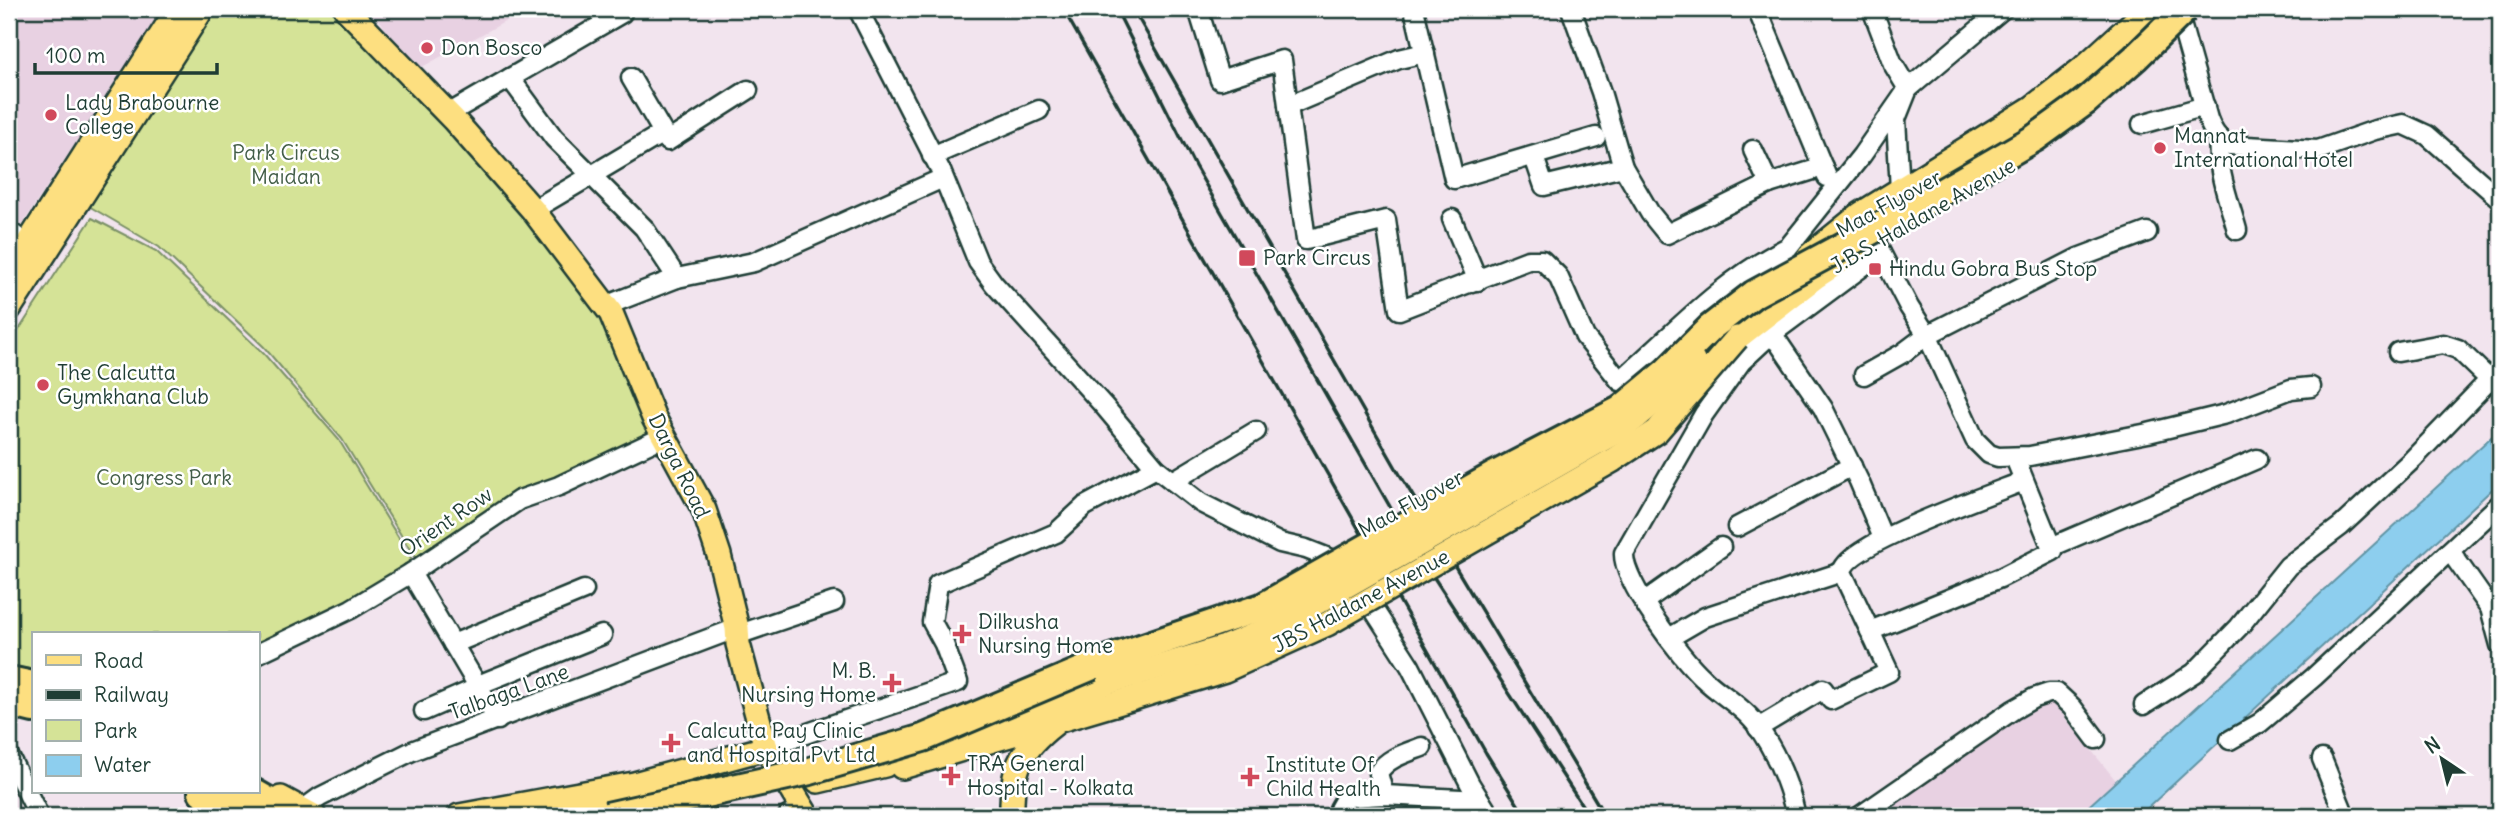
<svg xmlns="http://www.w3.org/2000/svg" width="2509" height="825" font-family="Delius,sans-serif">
<rect width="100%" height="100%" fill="#f2e4ee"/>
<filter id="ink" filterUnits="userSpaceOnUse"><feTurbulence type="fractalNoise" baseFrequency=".0143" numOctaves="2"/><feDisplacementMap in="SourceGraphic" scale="14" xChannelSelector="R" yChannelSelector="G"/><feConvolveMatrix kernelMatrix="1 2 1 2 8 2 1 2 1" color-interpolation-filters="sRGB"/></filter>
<g filter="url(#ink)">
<g fill="#e8d1e2">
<path d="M9,9h154l-142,217 -12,-6z"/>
<path d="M364,9h164l-117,64 -30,-51z"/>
<path d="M2051,701l94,115h-275l138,-103z"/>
</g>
<g fill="#d5e397" stroke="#7a9066" stroke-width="2">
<path d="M209,9h126l17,10 185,197 68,100 50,119 -238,126 -75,-122 -78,-92 -105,-100 -72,-42z"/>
<path d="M92,218l64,33 108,103 75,86 75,123 -48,31 -109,51v-11h-224v36l-24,-5v-320z"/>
</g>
<path fill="#8dceee" stroke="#6194a4" stroke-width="2" d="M2500,429v53l-361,334h-61z"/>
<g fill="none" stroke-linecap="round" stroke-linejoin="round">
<defs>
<g id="minor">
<path d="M1198,9l22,71 62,-20 24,180 80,-20 13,90 129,-50h14l16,16 27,61 35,44c55,-49 102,-101 168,-134"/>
<path d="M1414,9l40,170 142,-42"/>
<path d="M1571,9l30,83 22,75 27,46 17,21 102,-50 54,-17"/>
<path d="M1757,9l70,168"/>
<path d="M1872,9l21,55 15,25 -12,30 4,71 4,7"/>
<path d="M2177,9l31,110c5,13 9,19 21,26l89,5 57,-20 28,-6 24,11 73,64"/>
<path d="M510,78l44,60 90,90 33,50"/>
<path d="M631,78l37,63 80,-51"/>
<path d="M1288,106l111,-47 26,-6"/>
<path d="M448,114l174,-101"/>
<path d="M2142,124l63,-18"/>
<path d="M2219,139c-3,30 10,62 18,91"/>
<path d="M1753,150l16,34"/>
<path d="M932,156l107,-46"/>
<path d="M1534,157l10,29 79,-19"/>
<path d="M533,210l123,-73"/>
<path d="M1452,219l26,62"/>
<path d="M9,231l18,13"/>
<path d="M1877,245l32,62 18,28 48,105 14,14 9,3 32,-1 118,-23 78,-19 65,-25 20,-2"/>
<path d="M1754,290l108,-135 46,-66 95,-80"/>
<path d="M605,306l72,-28 77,-16 189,-84"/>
<path d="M1769,336l9,6 45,66 36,73 24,57"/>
<path d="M2398,352l45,-8 15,5 32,31"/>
<path d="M1864,375l39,-22 24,-18 151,-77 69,-26"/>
<path d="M2015,458l38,93 -53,27 -130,53 -28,-59c4,-28 152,-79 182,-91"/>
<path d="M1156,468l45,35 79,40 26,6 38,15"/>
<path d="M1173,481l83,-50"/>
<path d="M1737,527l115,-61"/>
<path d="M2051,547l206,-88"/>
<path d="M2450,551l40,57 10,37"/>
<path d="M411,573l87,147"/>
<path d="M1361,590l49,76 60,118 20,32"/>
<path d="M1645,601l76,-54"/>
<path d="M737,635l97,-33"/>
<path d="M1669,638l36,-21 137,-45"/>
<path d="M453,644l131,-54"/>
<path d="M257,654l94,-45 60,-36 108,-73 40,-14 106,-50"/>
<path d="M478,685l124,-50"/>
<path d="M2144,705l50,-32 45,-46 49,-61 53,-40 72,-67 87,-90"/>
<path d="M424,711l55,-24"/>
<path d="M1758,728l65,-39 8,11 58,-28 -19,-41"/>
<path d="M2230,740l30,-17 54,-46 186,-173"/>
<path d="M766,748c64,-24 128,-43 192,-66l-14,-38 -12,-22 6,-38 118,-51 29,-27 71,-38 -52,-62 -110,-122 -16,-22 -37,-91 -83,-162"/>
<path d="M9,756l30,60"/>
<path d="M2322,759l23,57"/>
<path d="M1384,795l-6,-22c9,-15 28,-20 44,-26"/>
<path d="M302,810l18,-13 92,-46 325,-123"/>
<path d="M788,816l13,-7"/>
<path d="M1341,816l-2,-7 4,-7 6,-5 35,-2 96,5"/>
<path d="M1796,816c-7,-32 -21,-66 -41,-93 -14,-18 -36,-29 -52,-45 -22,-20 -81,-97 -79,-125l80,-139 37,-52 28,-26 112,-83"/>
<path d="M1860,816l153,-106 21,-12 15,-5h8l15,14 24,32"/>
</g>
<g id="major">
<path d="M346,9l108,111 79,90 78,103 43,105 50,92 15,45 18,73 1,16 28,104 41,68"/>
<path d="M1809,256l52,-42 171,-106 50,-39 66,-60"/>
<path d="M9,273l169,-264"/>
<path d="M9,309l193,-300"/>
<path d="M1737,338l80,-62 37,-24"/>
<path d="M960,734l149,-52"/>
<path d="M902,767l212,-63"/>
<path d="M818,781l67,-16 8,-6 25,-10"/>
<path d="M281,798l33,18"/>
<path d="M459,816l175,-32 132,-36"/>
<path d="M667,816l36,-8"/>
<path d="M1012,816c-1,-44 6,-64 42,-92"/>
</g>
<g id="highway">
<path d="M9,680l24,5"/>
<path d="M9,703l24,6"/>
<path d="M202,792l39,23"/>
<path d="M228,792l37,22"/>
<path d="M253,792l42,24"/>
<path d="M520,816l74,-7"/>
</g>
</defs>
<use href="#minor" stroke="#1f3d34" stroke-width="23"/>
<use href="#major" stroke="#1f3d34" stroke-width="28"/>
<use href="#highway" stroke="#1f3d34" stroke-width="32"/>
<use href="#minor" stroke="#fff" stroke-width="18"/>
<use href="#major" stroke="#fddf80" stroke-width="23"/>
<use href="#highway" stroke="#fddf80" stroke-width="26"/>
<g stroke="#1f3d34" stroke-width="3.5">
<path d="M1063,9l423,744 39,63"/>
<path d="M1116,9l79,157 210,367 184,283"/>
<path d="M1133,9l263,459 209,348"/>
</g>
<defs>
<g id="major-bridge">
<path d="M1109,682l116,-35 49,-20 345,-197c29,-19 50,-43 74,-69"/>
<path d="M1114,704l111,-34 102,-46 286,-164 44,-29 80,-93"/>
</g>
<path id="highway-bridge" d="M607,816l203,-45 113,-33 191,-81 148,-50 231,-131 127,-66 47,-39 43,-43 44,-34 167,-90 114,-66 51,-37 49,-43 50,-49"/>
</defs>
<use href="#major-bridge" stroke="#1f3d34" stroke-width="28" stroke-linecap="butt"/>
<use href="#highway-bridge" stroke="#1f3d34" stroke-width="32" stroke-linecap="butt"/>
<use href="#major-bridge" stroke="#fddf80" stroke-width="23"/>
<use href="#highway-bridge" stroke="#fddf80" stroke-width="26"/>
</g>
</g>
<g fill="#d1495b" stroke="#fff" stroke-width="2.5">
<circle cx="427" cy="48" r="7"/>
<circle cx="51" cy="115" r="7"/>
<circle cx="2160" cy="148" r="7"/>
<rect x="1238" y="249" width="18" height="18" rx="3.5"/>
<rect x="1868" y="262" width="14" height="14" rx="3.5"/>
<circle cx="43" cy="385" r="7"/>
<path d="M958.5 623.5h7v7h7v7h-7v7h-7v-7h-7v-7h7z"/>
<path d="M888.5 672.5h7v7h7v7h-7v7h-7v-7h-7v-7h7z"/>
<path d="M667.5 732.5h7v7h7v7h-7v7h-7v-7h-7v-7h7z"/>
<path d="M947.5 765.5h7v7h7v7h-7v7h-7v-7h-7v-7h7z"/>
<path d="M1246.5 766.5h7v7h7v7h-7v7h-7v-7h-7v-7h7z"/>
</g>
<g text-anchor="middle" stroke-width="5" stroke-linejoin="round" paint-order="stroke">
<g font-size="21" fill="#1f3d34" stroke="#fff" text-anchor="start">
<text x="441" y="55">Don Bosco</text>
<text x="65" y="110">Lady Brabourne<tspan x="65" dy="24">College</tspan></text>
<text x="2174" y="143">Mannat<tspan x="2174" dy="24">International Hotel</tspan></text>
<text x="1263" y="265">Park Circus</text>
<text x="1889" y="276">Hindu Gobra Bus Stop</text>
<text x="57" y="380">The Calcutta<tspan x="57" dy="24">Gymkhana Club</tspan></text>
<text x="978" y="629">Dilkusha<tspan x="978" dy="24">Nursing Home</tspan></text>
<text x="876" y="678" text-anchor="end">M. B.<tspan x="876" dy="24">Nursing Home</tspan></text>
<text x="687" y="738">Calcutta Pay Clinic<tspan x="687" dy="24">and Hospital Pvt Ltd</tspan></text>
<text x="967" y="771">TRA General<tspan x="967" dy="24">Hospital - Kolkata</tspan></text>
<text x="1266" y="772">Institute Of<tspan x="1266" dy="24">Child Health</tspan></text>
</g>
<g font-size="21" fill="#435e48" stroke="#fff">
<text x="286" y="160">Park Circus<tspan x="286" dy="24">Maidan</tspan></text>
<text x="164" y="485">Congress Park</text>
</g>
<g font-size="21" fill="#1f3d34" stroke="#fff">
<text transform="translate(1889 204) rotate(-29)" y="7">Maa Flyover</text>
<text transform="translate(1923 216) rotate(-30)" y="7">J.B.S. Haldane Avenue</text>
<text transform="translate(679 466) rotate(64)" y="7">Darga Road</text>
<text transform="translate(1411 504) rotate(-29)" y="7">Maa Flyover</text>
<text transform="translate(446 522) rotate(-34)" y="7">Orient Row</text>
<text transform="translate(1361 601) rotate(-28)" y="7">JBS Haldane Avenue</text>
<text transform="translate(509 692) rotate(-20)" y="7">Talbaga Lane</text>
</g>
</g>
<rect width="2509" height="825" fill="none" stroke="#fff" stroke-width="35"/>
<rect x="18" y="18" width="2474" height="790" fill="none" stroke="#1f3d34" stroke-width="2.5" filter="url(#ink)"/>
<rect x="32" y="632" width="228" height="161" fill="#ffffff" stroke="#a5b1ae" stroke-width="2"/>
<rect x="46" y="655" width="35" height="10" fill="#fddf80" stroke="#a5b1ae" stroke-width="2"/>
<text x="94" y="668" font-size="21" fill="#1f3d34">Road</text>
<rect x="46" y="690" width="35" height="10" fill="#1f3d34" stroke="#a5b1ae" stroke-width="2"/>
<text x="94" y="702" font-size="21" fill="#1f3d34">Railway</text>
<rect x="46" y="720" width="35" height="21" fill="#d5e397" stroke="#a5b1ae" stroke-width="2"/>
<text x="94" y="738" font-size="21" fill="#1f3d34">Park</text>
<rect x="46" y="755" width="35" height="21" fill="#8dceee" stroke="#a5b1ae" stroke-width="2"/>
<text x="94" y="772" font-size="21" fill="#1f3d34">Water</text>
<g transform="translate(2442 759) rotate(325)" stroke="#ffffff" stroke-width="5" paint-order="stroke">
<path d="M0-5L12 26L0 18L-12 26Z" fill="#1f3d34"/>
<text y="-10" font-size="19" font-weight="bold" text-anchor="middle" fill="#1f3d34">N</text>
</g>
<path d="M35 63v10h182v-10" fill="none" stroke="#1f3d34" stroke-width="3.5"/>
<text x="46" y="63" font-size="21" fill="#1f3d34" stroke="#ffffff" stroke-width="5" paint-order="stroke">100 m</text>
</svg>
